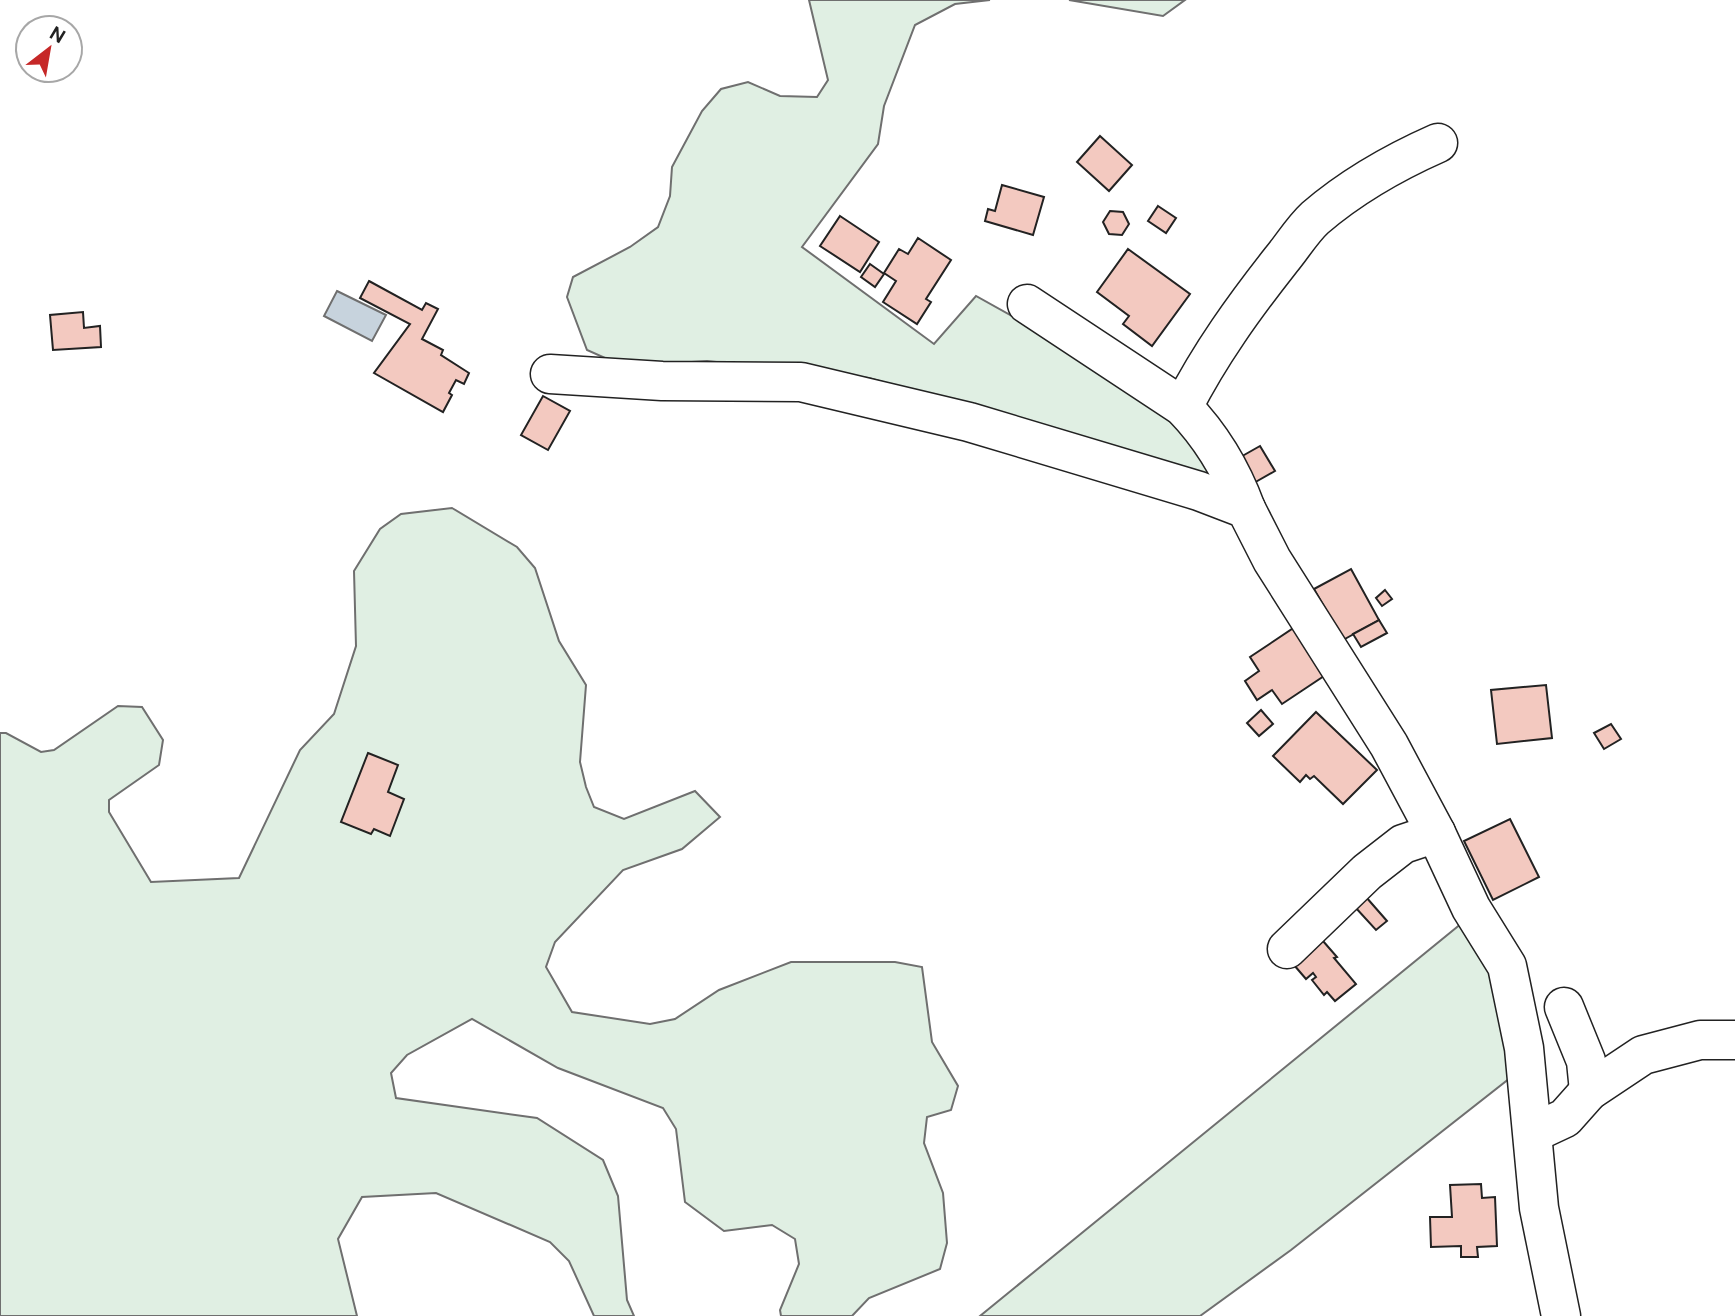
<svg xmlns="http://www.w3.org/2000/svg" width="1735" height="1316" font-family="'DM Sans',sans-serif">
<rect width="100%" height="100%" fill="#fff"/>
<g fill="#e0efe3" stroke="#6f6f6f" stroke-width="2">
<path d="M809,0h181l-35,4 -40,21 -31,81 -6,38 -76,103 132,97 42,-48 113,63 93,64 48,66 -141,-48 -220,-63 -162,-17 -46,3 -29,6 -45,-20 -20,-53 6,-20 57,-30 28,-20 12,-31 2,-29 30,-56 19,-22 27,-7 32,14 37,1 11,-17z"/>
<path d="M1069,0h116l-22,16z"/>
<path d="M452,508l65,39 18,21 24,73 27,44 -6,77 6,25 8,20 30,12 71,-28 25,26 -38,32 -59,21 -68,72 -9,25 26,45 78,12 25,-5 44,-29 72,-28h104l27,5 10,75 26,44 -7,24 -24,7 -3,26 19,50 4,50 -7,26 -71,29 -17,18h-71l-1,-6 19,-46 -4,-25 -23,-14 -48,6 -39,-29 -9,-73 -13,-21 -105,-40 -86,-49 -65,36 -16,18 5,25 141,20 66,42 15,36 9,104 7,16h-40l-25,-55 -19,-19 -114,-49 -74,4 -24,42 19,77h-357v-583h6l35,19 13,-2 64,-44 24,1 21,33 -4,25 -50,35v12l42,70 88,-4 61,-128 34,-36 22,-68 -2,-75 26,-42 21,-15z"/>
<path d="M1462,923l33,51 15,104 -219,172 -91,66h-220z"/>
</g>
<path fill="#c7d3dd" stroke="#6f6f6f" stroke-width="2" d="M337,291l49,24 -14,26 -48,-25z"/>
<g fill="#f3c9c0" stroke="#222" stroke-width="2">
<path d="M1100,136l32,29 -23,26 -32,-29z"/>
<path d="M1002,185l42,12 -11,38 -48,-14 3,-12 7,2z"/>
<path d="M1158,206l18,12 -10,15 -18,-12z"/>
<path d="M1110,211l13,1 6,12 -7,11 -13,-1 -6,-12z"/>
<path d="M840,216l39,26 -19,30 -40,-26z"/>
<path d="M918,238l33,22 -25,39 5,3 -14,22 -34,-22 13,-21 -12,-8 15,-24 9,5z"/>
<path d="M1128,249l62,45 -38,52 -29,-22 6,-8 -32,-24z"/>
<path d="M870,264l14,10 -9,13 -14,-10z"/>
<path d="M369,281l53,29 4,-7 12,6 -16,30 21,11 -2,5 28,18 -5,11 -8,-4 -7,13 3,2 -9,17 -69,-39 36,-49 -50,-26z"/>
<path d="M83,312l1,16 16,-2 1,21 -48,3 -3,-35z"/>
<path d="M543,396l27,15 -22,39 -27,-15z"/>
<path d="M1260,446l15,25 -23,13 -15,-25z"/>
<path d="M1351,569l28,51 -36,20 -29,-51z"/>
<path d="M1385,590l7,9 -10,7 -6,-8z"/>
<path d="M1379,620l8,13 -26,14 -8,-13z"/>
<path d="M1295,627l32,47 -45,30 -10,-14 -15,10 -12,-19 14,-10 -9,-14z"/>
<path d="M1546,685l6,53 -55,6 -6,-54z"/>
<path d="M1261,710l12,14 -14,12 -12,-13z"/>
<path d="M1316,712l61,58 -34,34 -29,-28 -4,3 -4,-4 -6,7 -27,-26z"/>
<path d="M1611,724l10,15 -17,10 -10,-16z"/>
<path d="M368,753l30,12 -10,27 16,7 -14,37 -16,-7 -3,5 -30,-12z"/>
<path d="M1510,819l29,58 -46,23 -29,-59z"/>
<path d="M1366,897l21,24 -11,9 -21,-23z"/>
<path d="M1323,941l14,16 -3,1 22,26 -21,17 -8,-9 -3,3 -12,-15 4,-3 -3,-4 -7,6 -12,-14z"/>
<path d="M1481,1184l1,14 13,-1 2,49 -20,1 1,10h-17v-11l-30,1 -1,-30h22l-2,-32z"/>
</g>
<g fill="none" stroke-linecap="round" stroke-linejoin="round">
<defs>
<g id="minor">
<path d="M1027,304l156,103c29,30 49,64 63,102"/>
<path d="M550,374l112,7 139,1 168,40 230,69 47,18 26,51 117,185 47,88 35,75 36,58 17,82 15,160 22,108"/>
<path d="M1183,407c27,-53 61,-100 98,-147 11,-13 21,-30 34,-42 36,-31 80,-56 123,-75"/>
<path d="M1287,949l80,-77 36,-28 33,-11"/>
<path d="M1564,1007l22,54 3,30"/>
<path d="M1533,1133l32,-15 24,-27 54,-36 57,-15h35"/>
</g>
</defs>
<use href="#minor" stroke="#222" stroke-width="41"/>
<use href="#minor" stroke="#fff" stroke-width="38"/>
</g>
<g transform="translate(49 49) rotate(31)"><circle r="33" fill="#ffffff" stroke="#a7a7a7" stroke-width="2"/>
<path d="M0-5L12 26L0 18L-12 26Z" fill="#c62828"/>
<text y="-10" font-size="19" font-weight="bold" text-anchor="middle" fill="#222222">N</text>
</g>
</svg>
